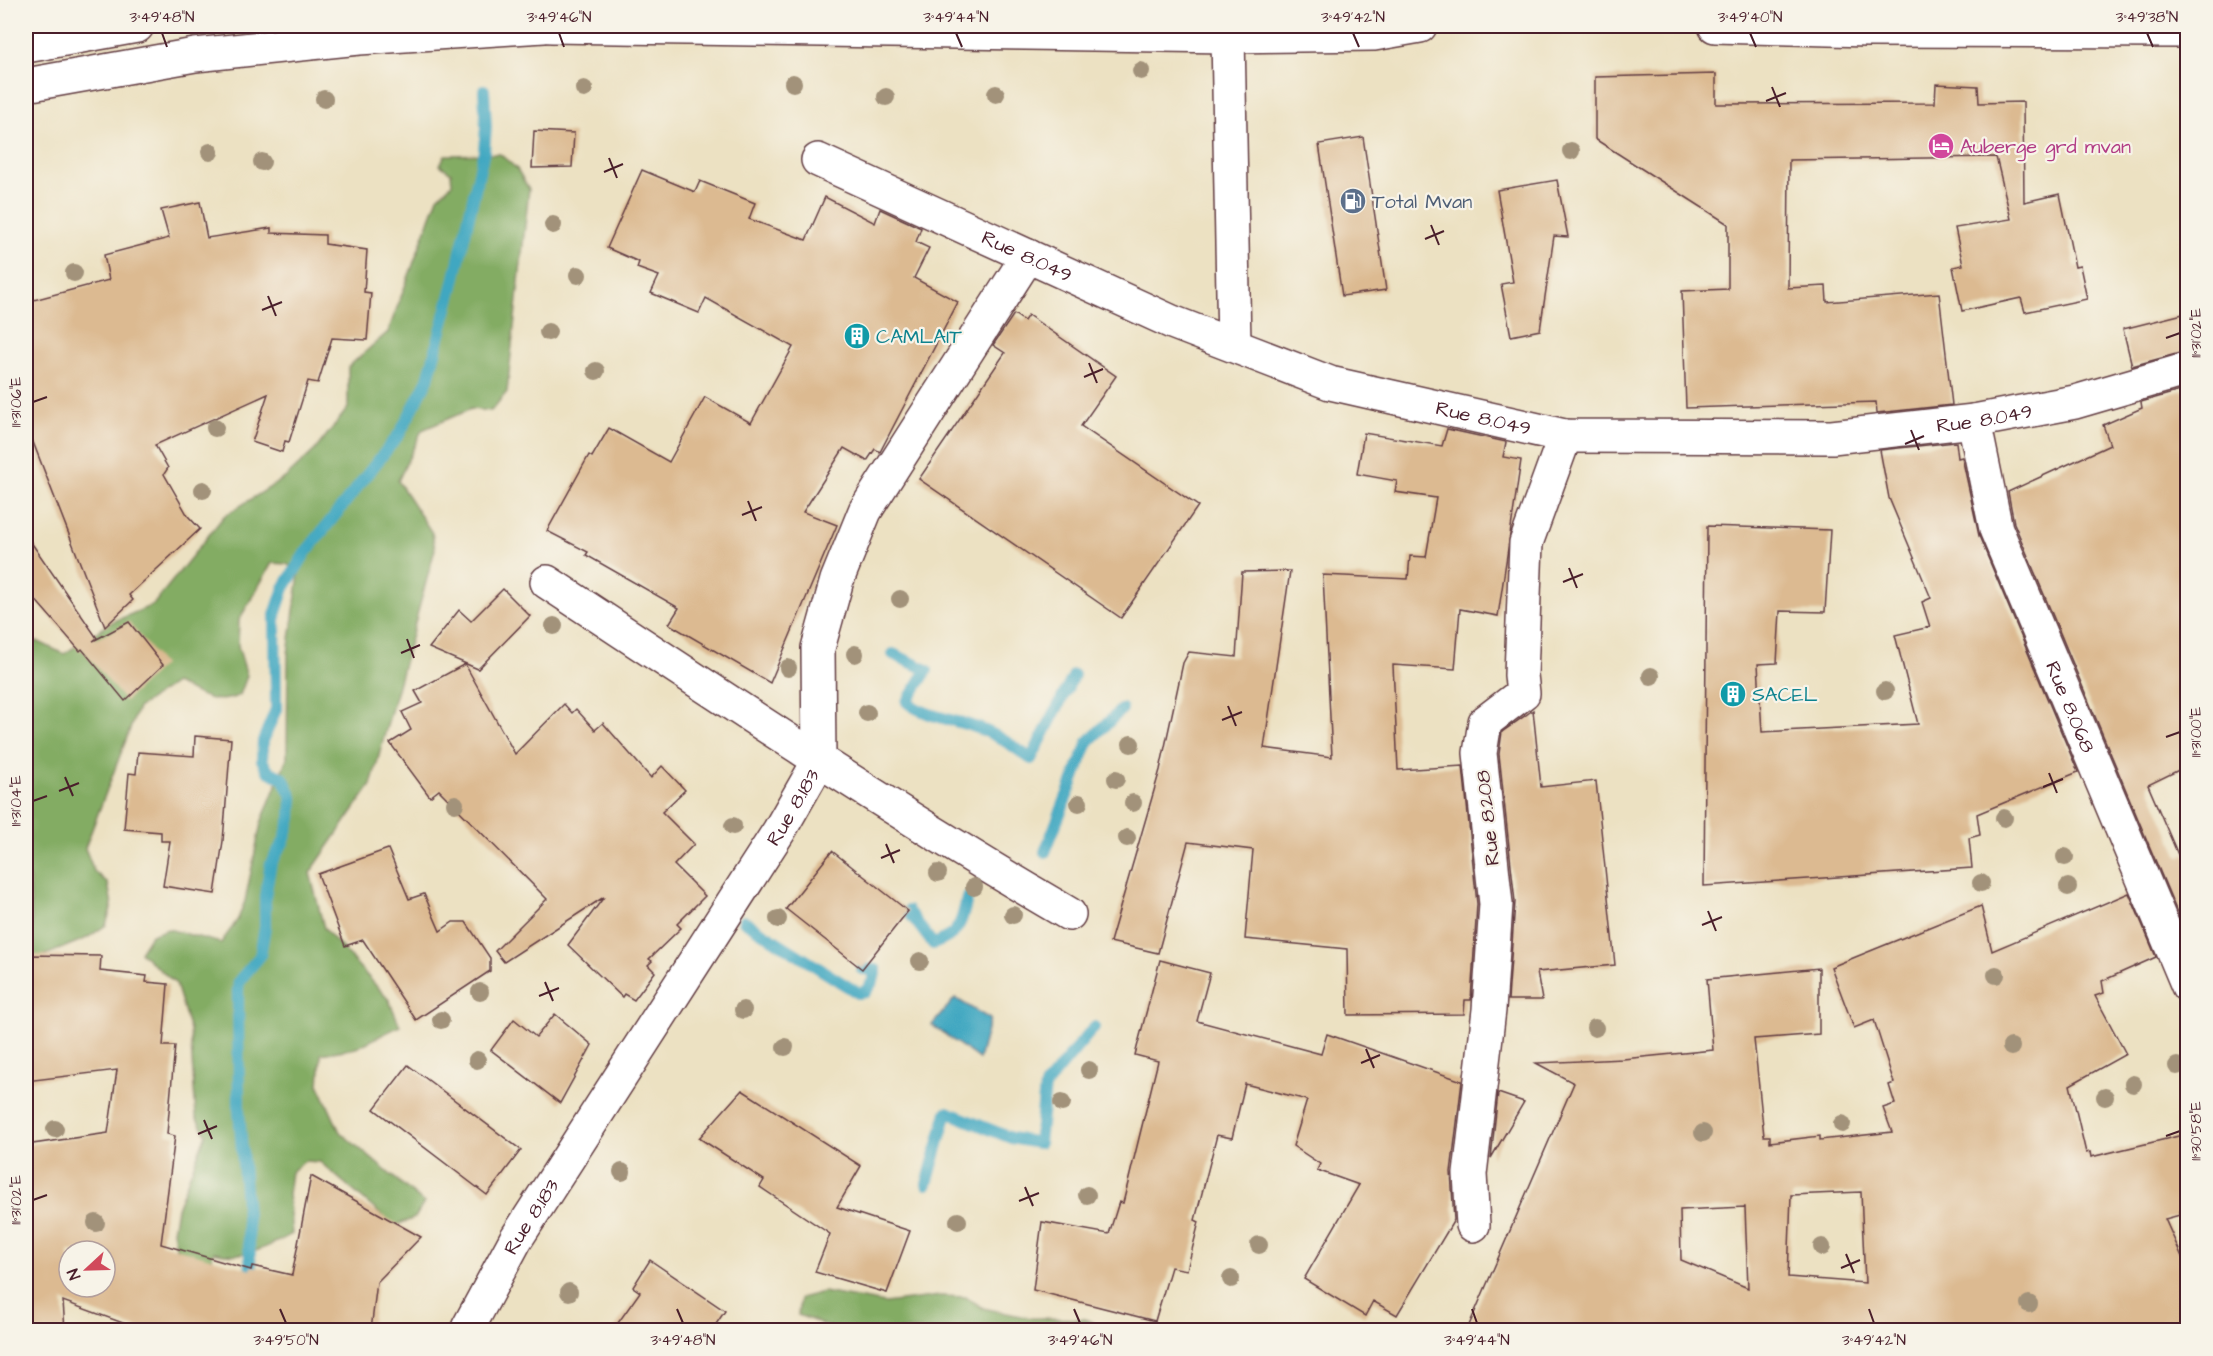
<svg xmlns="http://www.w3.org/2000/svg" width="2213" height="1356" font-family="'Architects Daughter',sans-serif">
<rect width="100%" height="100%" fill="#f7f3e8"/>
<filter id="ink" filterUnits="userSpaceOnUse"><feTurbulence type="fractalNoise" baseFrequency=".0167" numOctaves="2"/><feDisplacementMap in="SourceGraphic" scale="12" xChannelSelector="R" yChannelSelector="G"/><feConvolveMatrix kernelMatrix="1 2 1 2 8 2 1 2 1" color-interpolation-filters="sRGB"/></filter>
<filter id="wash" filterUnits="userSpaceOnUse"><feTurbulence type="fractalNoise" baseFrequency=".008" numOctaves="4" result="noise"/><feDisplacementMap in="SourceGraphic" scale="24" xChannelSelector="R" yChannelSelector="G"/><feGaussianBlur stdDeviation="1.35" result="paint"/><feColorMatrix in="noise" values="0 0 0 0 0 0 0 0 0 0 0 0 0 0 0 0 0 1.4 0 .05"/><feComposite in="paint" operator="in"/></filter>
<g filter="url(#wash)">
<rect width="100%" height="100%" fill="#ece1c2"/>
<g fill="#83ac63" stroke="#666647" stroke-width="1.5">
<path d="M500,154l17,15 12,20 -22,203 -16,19 -20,-2 -49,21 -24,51 34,52 3,16 -64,236 -61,88 14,55 65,72 11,26 -44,22 -35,6 -2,32 21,46 84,71 -9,15 -21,8 -74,-64 -15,-1 -14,11 -3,22 4,40c-26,14 -47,26 -78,18l-5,12 -1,26 -18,40h-30l-1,-10 23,-41 -9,-48 4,-23 29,-74 -10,-17 -6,-87 -14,-46 -36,-32 11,-17 17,-6 53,14 17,-24 7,-18 16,-78 26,-65 1,-104 11,-80 -12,-10 -15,-1 -33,57 -1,26 9,30 -7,19c-26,12 -41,-1 -65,-12l-37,25 -53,140 9,23 14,13 4,21 -6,20 -19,13 -51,21 -10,-5v-11l6,-16 -3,-49 -3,-3v-230l11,-4 27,13 46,-31 43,-18 71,-89 61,-38 30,-28 33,-42v-41l40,-35 50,-135 14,-13 -1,-11 -11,-8 5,-10z"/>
<path d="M823,1292l62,11 55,-7 26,1 17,11 47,10 55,1 24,11h-271l-40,-15 2,-17z"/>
</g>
<path fill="#40a7c1" stroke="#456376" stroke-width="1.5" d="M955,998l35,21 -11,40 -47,-34z"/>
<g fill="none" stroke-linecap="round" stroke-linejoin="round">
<g stroke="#40a7c1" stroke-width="12">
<path d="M893,654l34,16 -20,32c16,14 49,18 71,26 20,7 35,18 53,31l43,-84"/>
<path d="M1045,852l43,-110 34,-33"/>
<path d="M908,911l25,33c25,-8 29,-21 34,-46"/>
<path d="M744,921l114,72 7,-1 8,-11 3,-11 -14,-1"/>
<path d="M927,1184l20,-72 64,26 28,5 6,-57 49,-59"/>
<path d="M251,1270l-12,-159 -1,-121 1,-9 21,-25 5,-29v-31l6,-33 13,-22 7,-23 1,-21 -9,-19 -15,-7 -6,-11 1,-19 13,-32 -1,-94 9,-27 22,-36 94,-119 28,-54 25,-93 31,-135 2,-24 -2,-37"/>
</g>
</g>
<g id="blocks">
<g fill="#dcba91" fill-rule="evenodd">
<path d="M1716,74v30l219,-1 1,-19 42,2 1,17 44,-1 1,100 36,-8 15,73 5,-1 7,33 -62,13 -4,-14 -59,13 -9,-44 10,-2 -8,-37 56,-9 -15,-62 -207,3 -1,128 38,-2 1,16 112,-9 13,112 -75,8 -1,-11 -190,6 -4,-117 46,-2v-65l-133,-85v-62z"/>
<path d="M534,131l40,2 -2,34 -40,1z"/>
<path d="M1363,137l23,153 -44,6 -23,-152z"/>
<path d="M642,170l53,22 5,-11 55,22 -6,16 57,21 19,-43 50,26 5,-14 41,19 -5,14 13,6 -15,30 44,24 -78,150 -5,-3 -8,12 -23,-13 -41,64 34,13 -67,158 -101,-59 10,-16 -93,-53 2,-3 -41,-21 42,-76 3,2 17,-29 60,34 36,-65 46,26 42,-76 -87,-49 -7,15 -48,-20 8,-17 -22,-8 2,-6 -32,-14z"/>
<path d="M1557,180l11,57 -14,-1 -14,94 -29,6 -10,-52 12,-2 -16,-92z"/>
<path d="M200,202l7,36 64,-10v5l54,2v9l42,6 -3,42 7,1 -4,47 -35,-2 -14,45 -10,-2 -19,61 -4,-1 -3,11 -30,-10 16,-48 -113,51 13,23 -4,6 24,42 12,13 -71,66 4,5 -28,27 -79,-203v-122l83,-22 -5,-25 65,-17 -8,-28z"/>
<path d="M2187,313v38l-55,15 -9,-37z"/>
<path d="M1014,314l10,7 4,-6 88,61 -35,50 117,80 -77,112 -202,-139 86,-126 -12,-8z"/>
<path d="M2187,389v377l-39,19 31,72 8,-4v83l-173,-413 -6,-31 102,-47 -7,-20 39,-17 -1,-6z"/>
<path d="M1447,429l59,13 -3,15 18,3 -23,156 -38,-7 -5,60 -62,-4 5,105 65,-4 14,138 -6,96h-6l-1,14 -116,1 -1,-66 -102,-10 8,-89 -65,-8 -30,111 -48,-11 50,-172 23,-107 6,-11 47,5 6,-85 48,-1 -26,177 68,9 -9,-182 85,4 2,-23 16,1 10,-59 -41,-6 2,-11 -40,-7 7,-41 78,13z"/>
<path d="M1956,442l2,16 4,-1 17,79 99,236 -101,42 3,21 -11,3 3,30 -268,18 3,-360 123,4 -5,82 -45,-1 -3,52 -19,1 4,68 156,-8 -23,-89 35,-8 -8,-25 9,-4 -42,-100 -9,-48z"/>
<path d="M26,535l71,103 -4,3 36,-19 34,43 -38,36 -43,-52 -2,2 -54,-62z"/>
<path d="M503,589l27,27 -52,53 -49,-21 30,-38 12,11z"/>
<path d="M465,664l50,90 49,-50 8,9 4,-4 19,21 8,-7 48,55 11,-12 23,24 -23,22 32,32 -20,21 31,31 -28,28 4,4 -32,31 3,2 -4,4 7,7 -21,28 -10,-6 -2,3 -54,-52 36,-48 -100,65 -9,-11 52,-52 -108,-109 -9,7 -40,-54 21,-13 -9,-18 20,-9 -7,-12z"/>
<path d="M1533,710l8,77 55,-6 19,184 -78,7 5,28h-34l7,-98 -16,-148 3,-22z"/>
<path d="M195,736l36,3 -8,102 -8,53 -52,-8 7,-45h-9v-9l-37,-3 5,-56 7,1 2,-22 56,4z"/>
<path d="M388,849l21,50 15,-5 16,37 13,-9h13l24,36v13l-74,49 -53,-80 -18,6 -27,-72z"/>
<path d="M832,851l76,60 -46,58 -76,-60z"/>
<path d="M2129,893l27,64 -54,24 2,12 -9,3 31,58 -56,31 16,68 4,-1 1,5 96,-23v74l-7,3v4l-15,4 22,49v62h-720l107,-247 -38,-20 87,-4 90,-9 -6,-71 112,-11v66l-65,5 10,97h6v6l50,-6v4l72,-8 -9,-24 12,-4 -6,-19 5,-2 -20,-63 -20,8 -23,-61 150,-61 11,45zM1861,1192l4,91 -77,-6 3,-82zM1745,1207l3,81 -67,-28 -1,-50z"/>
<path d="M26,955l75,1 -1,15 47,5 -1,6 22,2 -5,62h12l-8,88 8,2 -14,108 90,26 1,-4 40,9 19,-99 110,61 -44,45 -6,48h-229l-79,-29 2,29h-39v-185l82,-12 9,-63 -91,11zM69,1251h36v36h-36z"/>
<path d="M1160,960l50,13 -13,48 124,33 6,-20 135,47 -11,91 3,48 -57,95 -24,-14 -8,15 -61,-37 55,-94 -42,-15 3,-6 -27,-18 14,-46 -62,-16 -13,54 -15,-3 -22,85 4,2 -12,48 -16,-3 -16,54 -122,-31 9,-68 67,12 10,-32 4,1 35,-142 -23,-6z"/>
<path d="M555,1014l37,31 -32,58 -69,-53 23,-31 22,18z"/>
<path d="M408,1065l113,85 -34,45 -113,-86z"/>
<path d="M742,1090l119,76 -24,41 73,24 -23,62 -72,-21 15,-38 -70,-47 4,-7 -65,-42z"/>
<path d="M1498,1093l26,9 -33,56z"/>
<path d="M650,1260l75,51 -13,19h-99l27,-38 -7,-5z"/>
</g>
</g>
</g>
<g filter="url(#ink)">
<use href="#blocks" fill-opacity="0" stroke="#623c42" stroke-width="1.5"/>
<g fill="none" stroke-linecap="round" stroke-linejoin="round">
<defs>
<g id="minor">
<path d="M1228,36l6,309"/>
<path id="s1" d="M818,160l354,162 158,61 235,53 267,1 142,-16 101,-19 113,-33"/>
<path id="s2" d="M1974,421l22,108 192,457"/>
<path d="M547,582c172,113 343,228 522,332"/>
<path d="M1473,1225l-3,-51 19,-164 7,-106 -16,-151 5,-31 38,-29 -2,-18 5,-132 39,-107"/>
<path id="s3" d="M468,1328l48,-89 263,-408 40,-70 -1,-113 19,-68 28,-69 163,-255"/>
</g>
<g id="highway">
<path d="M551,26l677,10 146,-2 46,-8"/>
<path d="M1715,26l153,4 320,1"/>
<path d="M26,46l111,-20"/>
<path d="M26,85l169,-30 164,-17 185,-12"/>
</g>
</defs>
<use href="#minor" stroke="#623c42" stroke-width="36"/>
<use href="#highway" stroke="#623c42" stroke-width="36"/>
<use href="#minor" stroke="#fff" stroke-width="33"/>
<use href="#highway" stroke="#fff" stroke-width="33"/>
</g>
<g fill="#a2927a">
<circle cx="1141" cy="71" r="9"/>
<circle cx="793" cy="83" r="9"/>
<circle cx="584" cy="89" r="9"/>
<circle cx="996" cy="94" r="9"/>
<circle cx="886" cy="97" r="9"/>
<circle cx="324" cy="99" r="9"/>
<circle cx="1571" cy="151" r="9"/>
<circle cx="210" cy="152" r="9"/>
<circle cx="262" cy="162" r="9"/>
<circle cx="553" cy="225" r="9"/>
<circle cx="74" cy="273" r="9"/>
<circle cx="578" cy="275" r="9"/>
<circle cx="548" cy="332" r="9"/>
<circle cx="596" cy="371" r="9"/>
<circle cx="215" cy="428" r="9"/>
<circle cx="203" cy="490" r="9"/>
<circle cx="900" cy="599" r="9"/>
<circle cx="554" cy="626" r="9"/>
<circle cx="855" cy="654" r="9"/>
<circle cx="788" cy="668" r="9"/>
<circle cx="1651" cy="676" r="9"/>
<circle cx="1885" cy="691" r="9"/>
<circle cx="867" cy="713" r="9"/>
<circle cx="1131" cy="744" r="9"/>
<circle cx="1116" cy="779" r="9"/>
<circle cx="1079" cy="803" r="9"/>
<circle cx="1133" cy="803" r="9"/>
<circle cx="455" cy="804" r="9"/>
<circle cx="2004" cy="818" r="9"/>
<circle cx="733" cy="826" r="9"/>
<circle cx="1127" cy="838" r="9"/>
<circle cx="2065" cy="857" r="9"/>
<circle cx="938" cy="873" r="9"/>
<circle cx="1981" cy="883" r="9"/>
<circle cx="974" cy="887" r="9"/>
<circle cx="2068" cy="887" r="9"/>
<circle cx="1013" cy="915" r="9"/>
<circle cx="778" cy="919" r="9"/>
<circle cx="920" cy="961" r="9"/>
<circle cx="1996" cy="975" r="9"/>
<circle cx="480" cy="992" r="9"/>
<circle cx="743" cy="1010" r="9"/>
<circle cx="441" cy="1020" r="9"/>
<circle cx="1595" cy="1028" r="9"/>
<circle cx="785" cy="1047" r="9"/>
<circle cx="2011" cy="1047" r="9"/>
<circle cx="477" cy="1060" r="9"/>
<circle cx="2177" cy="1066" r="9"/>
<circle cx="1089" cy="1070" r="9"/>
<circle cx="2133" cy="1084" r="9"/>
<circle cx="2105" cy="1097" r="9"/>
<circle cx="1062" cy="1103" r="9"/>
<circle cx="1842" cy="1124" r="9"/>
<circle cx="55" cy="1129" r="9"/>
<circle cx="1703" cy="1133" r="9"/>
<circle cx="622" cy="1172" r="9"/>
<circle cx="1087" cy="1195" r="9"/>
<circle cx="958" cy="1221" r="9"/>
<circle cx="96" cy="1223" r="9"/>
<circle cx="1259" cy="1245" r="9"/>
<circle cx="1822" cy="1247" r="9"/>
<circle cx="1231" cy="1279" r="9"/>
<circle cx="569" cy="1292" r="9"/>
<circle cx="2029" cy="1304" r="9"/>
</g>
</g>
<path fill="none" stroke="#4a1f2b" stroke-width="2" d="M162,33l5,14M559,33l5,14M956,33l6,14M1353,33l6,14M1750,33l6,14M2147,33l6,14M1772,87l8,20M1766,101l20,-8M609,158l8,20M604,172l19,-8M1431,225l8,20M1425,239l19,-8M268,296l8,20M262,310l20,-8M2166,338l14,-5M1089,363l8,20M1084,377l19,-8M33,402l14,-5M1911,430l8,20M1905,444l19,-8M748,501l8,20M742,515l20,-8M1569,568l8,20M1563,582l20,-8M407,639l7,19M401,653l19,-8M1228,706l8,20M1222,720l20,-8M2166,737l14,-5M2049,773l8,20M65,777l8,19M2043,787l20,-8M59,791l20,-8M33,801l14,-5M886,844l8,19M881,858l19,-8M1708,911l8,20M1702,925l20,-8M545,982l8,19M539,996l20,-8M1366,1049l8,19M1361,1063l19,-8M204,1120l8,19M198,1134l19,-8M2166,1136l14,-5M1025,1187l8,19M33,1200l14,-5M1019,1201l20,-8M1846,1254l8,19M1841,1268l19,-8M280,1309l6,14M677,1309l6,14M1074,1309l6,14M1472,1309l5,14M1869,1309l5,14"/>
<defs>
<symbol id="hotel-disc" viewBox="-11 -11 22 22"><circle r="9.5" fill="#d1479c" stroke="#f7f3e8"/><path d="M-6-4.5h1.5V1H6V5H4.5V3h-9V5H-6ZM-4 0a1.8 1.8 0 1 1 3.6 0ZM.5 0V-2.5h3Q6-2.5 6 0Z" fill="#fff"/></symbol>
<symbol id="fuel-disc" viewBox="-11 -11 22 22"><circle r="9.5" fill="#5c6f8a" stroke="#f7f3e8"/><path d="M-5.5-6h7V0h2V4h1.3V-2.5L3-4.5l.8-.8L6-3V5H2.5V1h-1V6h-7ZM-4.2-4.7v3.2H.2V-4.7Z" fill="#fff"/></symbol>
<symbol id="building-disc" viewBox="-11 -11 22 22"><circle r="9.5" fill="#0f9aa8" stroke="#f7f3e8"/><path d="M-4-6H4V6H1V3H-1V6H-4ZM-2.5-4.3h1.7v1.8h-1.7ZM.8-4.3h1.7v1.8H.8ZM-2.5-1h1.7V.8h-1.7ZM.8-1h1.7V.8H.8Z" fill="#fff"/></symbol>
</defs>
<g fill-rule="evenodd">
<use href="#hotel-disc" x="1926" y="131" width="30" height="30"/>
<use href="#fuel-disc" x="1338" y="186" width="30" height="30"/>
<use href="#building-disc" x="842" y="321" width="30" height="30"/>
<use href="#building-disc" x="1718" y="679" width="30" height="30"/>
</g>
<g text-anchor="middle" stroke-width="4.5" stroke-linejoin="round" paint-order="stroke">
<g font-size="20" fill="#b23c85" stroke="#f7f3e8" text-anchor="start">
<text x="1960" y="153">Auberge grd mvan</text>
</g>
<g font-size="20" fill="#4e5e75" stroke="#f7f3e8" text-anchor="start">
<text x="1372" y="208">Total Mvan</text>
</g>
<g font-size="20" fill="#4a1f2b" stroke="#f7f3e8">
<text dy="7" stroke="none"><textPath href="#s1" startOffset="230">Rue 8.049</textPath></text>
<text dy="7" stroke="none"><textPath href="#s1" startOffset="716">Rue 8.049</textPath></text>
<text dy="7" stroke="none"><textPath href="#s1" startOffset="1220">Rue 8.049</textPath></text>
<text dy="7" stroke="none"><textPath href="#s2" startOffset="303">Rue 8.068</textPath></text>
<text dy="7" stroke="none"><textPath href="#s3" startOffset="614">Rue 8.183</textPath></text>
<text transform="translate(1487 818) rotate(-96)" y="7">Rue 8.208</text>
<text dy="7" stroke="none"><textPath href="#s3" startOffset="128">Rue 8.183</textPath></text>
</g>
<g font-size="20" fill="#0d838f" stroke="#f7f3e8" text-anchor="start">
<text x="876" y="343">CAMLAIT</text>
<text x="1752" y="701">SACEL</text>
</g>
</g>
<rect width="2213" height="1356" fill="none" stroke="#f7f3e8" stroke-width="66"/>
<g transform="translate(87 1269) rotate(248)"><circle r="28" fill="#f7f3e8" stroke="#b29e9c" stroke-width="1.5"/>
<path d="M0-4.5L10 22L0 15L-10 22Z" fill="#d1495b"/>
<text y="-9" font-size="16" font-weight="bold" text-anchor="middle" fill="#4a1f2b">N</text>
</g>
<rect x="33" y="33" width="2147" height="1290" fill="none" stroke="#4a1f2b" stroke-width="2"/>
<g font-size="15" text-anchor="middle" fill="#4a1f2b">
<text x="162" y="22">3°49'48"N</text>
<text x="559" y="22">3°49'46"N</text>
<text x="956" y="22">3°49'44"N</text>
<text x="1353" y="22">3°49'42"N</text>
<text x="1750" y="22">3°49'40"N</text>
<text x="2147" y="22">3°49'38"N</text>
<text transform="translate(2196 333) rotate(-90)" y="5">11°31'02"E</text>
<text transform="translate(16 402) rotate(-90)" y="5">11°31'06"E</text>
<text transform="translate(2196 732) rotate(-90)" y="5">11°31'00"E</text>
<text transform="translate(16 801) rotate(-90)" y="5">11°31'04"E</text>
<text transform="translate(2196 1131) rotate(-90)" y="5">11°30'58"E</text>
<text transform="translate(16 1200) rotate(-90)" y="5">11°31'02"E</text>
<text x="286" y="1345">3°49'50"N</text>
<text x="683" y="1345">3°49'48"N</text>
<text x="1080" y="1345">3°49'46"N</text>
<text x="1477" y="1345">3°49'44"N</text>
<text x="1874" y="1345">3°49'42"N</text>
</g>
</svg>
